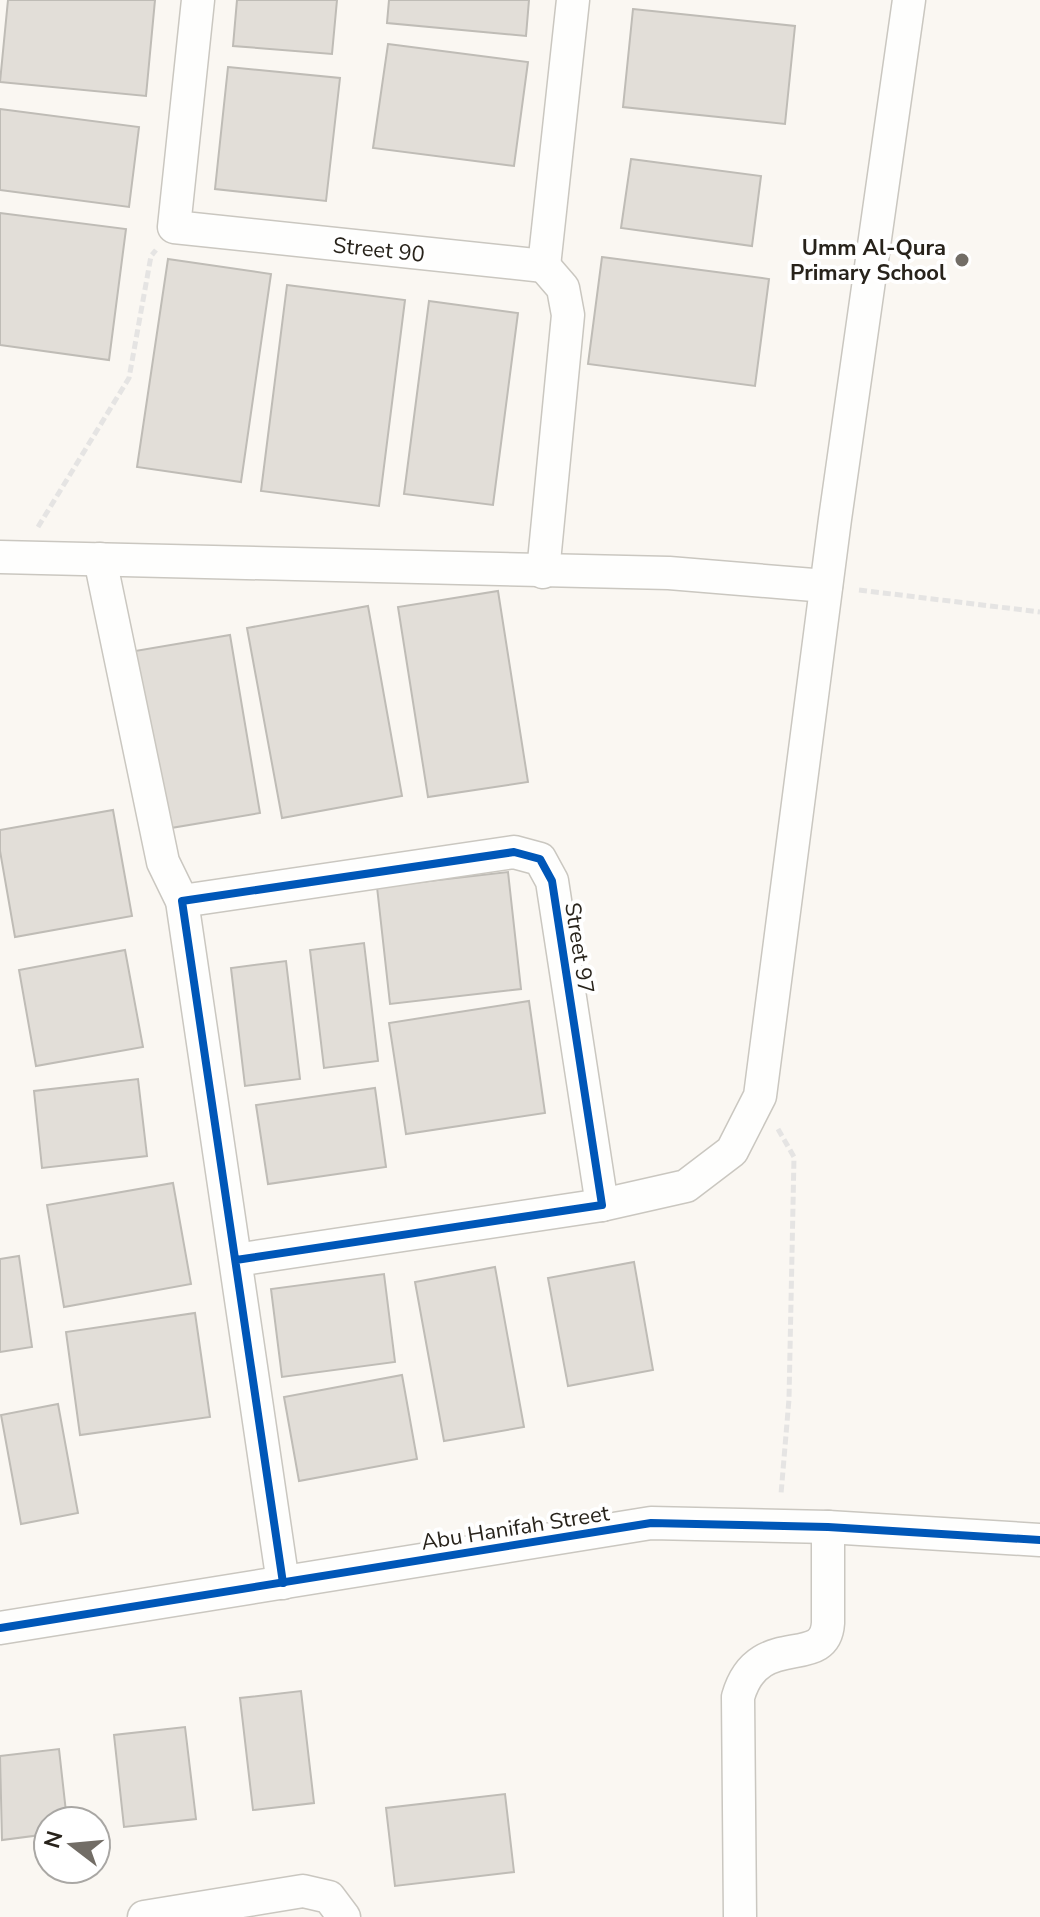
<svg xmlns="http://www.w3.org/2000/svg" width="1040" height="1917" font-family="'Nunito Sans',sans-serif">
<rect width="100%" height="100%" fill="#faf7f2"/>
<g fill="#e2ded8" stroke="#bfbcb6" stroke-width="2">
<path d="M8,0h147l-9,96 -146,-14z"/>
<path d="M237,0h100l-5,54 -99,-8z"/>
<path d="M389,0h140l-3,36 -139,-13z"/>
<path d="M633,9l162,17 -10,98 -162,-17z"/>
<path d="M388,44l140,18 -14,104 -141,-18z"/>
<path d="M228,67l112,11 -14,123 -111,-12z"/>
<path d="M0,109l139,18 -10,80 -129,-17z"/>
<path d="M631,159l130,17 -9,70 -131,-18z"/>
<path d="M0,213l126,16 -17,131 -109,-15z"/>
<path d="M602,257l167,22 -14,107 -167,-22z"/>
<path d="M168,259l103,15 -30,208 -104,-15z"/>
<path d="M287,285l118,15 -26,206 -118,-15z"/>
<path d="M429,301l89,12 -25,192 -89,-11z"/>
<path d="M498,591l30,191 -100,15 -30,-190z"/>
<path d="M368,606l34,190 -120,22 -35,-190z"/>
<path d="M230,635l30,178 -95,16 -30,-178z"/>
<path d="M113,810l19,106 -117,21 -15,-86v-21z"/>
<path d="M508,872l13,117 -131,15 -13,-117z"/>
<path d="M364,943l14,118 -54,7 -14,-118z"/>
<path d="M125,950l18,97 -107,19 -17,-96z"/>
<path d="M286,961l14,118 -55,7 -14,-118z"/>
<path d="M529,1001l16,112 -139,21 -17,-111z"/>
<path d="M138,1079l9,77 -105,12 -8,-77z"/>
<path d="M375,1088l11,79 -118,17 -12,-79z"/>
<path d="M173,1183l18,101 -127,23 -17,-102z"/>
<path d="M19,1256l13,91 -32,5v-93z"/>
<path d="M634,1262l19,108 -85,16 -20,-108z"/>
<path d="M495,1267l29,160 -80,14 -29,-159z"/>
<path d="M384,1274l11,88 -113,15 -11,-88z"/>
<path d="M195,1313l15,104 -130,18 -14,-103z"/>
<path d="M402,1375l15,84 -118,22 -15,-84z"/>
<path d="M58,1404l20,109 -57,11 -20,-109z"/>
<path d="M301,1691l13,112 -61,7 -13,-112z"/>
<path d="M185,1727l11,92 -72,8 -10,-92z"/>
<path d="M59,1749l8,72h-19v13l-46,6 -2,-84z"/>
<path d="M505,1794l9,78 -119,14 -9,-78z"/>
</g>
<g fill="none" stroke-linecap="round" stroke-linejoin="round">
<defs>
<g id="minor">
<path d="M198,0l-24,227 370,39"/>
<path d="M544,266l29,-266"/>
<path d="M0,557l669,16 157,13"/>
<path d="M100,559l63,303 19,39 101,682"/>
<path d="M543,572l25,-257 -5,-27 -19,-22"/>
<path d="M182,901l332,-49 26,7 12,22 50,324"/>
<path d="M236,1260l366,-55 84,-19 46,-35 28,-55 75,-577 74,-519"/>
<path d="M0,1628l651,-105 177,4 212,13"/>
<path d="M144,1917l159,-26 26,6 15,20"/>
<path d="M740,1917l-2,-220c20,-70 87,-25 90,-74v-96"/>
</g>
</defs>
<use href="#minor" stroke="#cac7c0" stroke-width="35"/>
<g stroke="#e5e4e3" stroke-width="5" stroke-dasharray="8 4" stroke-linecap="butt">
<path d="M38,527l91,-149 22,-122 5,-6"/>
<path d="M859,590l181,22"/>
<path d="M778,1129l16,28 -5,242 -8,95"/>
</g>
<use href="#minor" stroke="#fefefd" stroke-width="32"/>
<defs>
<g id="cycleway">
<path d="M236,1260l366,-55 -50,-324 -12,-22 -26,-7 -332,49 101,682"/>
<path d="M0,1628l651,-105 177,4 212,13"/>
</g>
</defs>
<use href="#cycleway" stroke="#fff" stroke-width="13"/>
<use href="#cycleway" stroke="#0057b8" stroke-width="8"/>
</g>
<circle fill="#726d66" stroke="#fff" stroke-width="3" cx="962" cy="260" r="8"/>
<g text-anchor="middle" stroke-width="8" stroke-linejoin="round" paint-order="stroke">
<g font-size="22" font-weight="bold" fill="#28231b" stroke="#fff" text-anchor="end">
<text x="946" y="255">Umm Al-Qura<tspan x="946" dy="25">Primary School</tspan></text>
</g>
<g font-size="22" fill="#28231b" stroke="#fff">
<text transform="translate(379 249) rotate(6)" y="8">Street 90</text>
<text transform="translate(580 948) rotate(81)" y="8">Street 97</text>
<text transform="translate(515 1527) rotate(-9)" y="8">Abu Hanifah Street</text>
</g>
</g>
<g transform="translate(72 1845) rotate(286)"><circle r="38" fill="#ffffff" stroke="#a9a7a4" stroke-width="2"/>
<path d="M0-6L14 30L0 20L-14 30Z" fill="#726d66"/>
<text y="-12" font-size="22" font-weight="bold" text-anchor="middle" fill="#28231b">N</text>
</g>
</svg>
